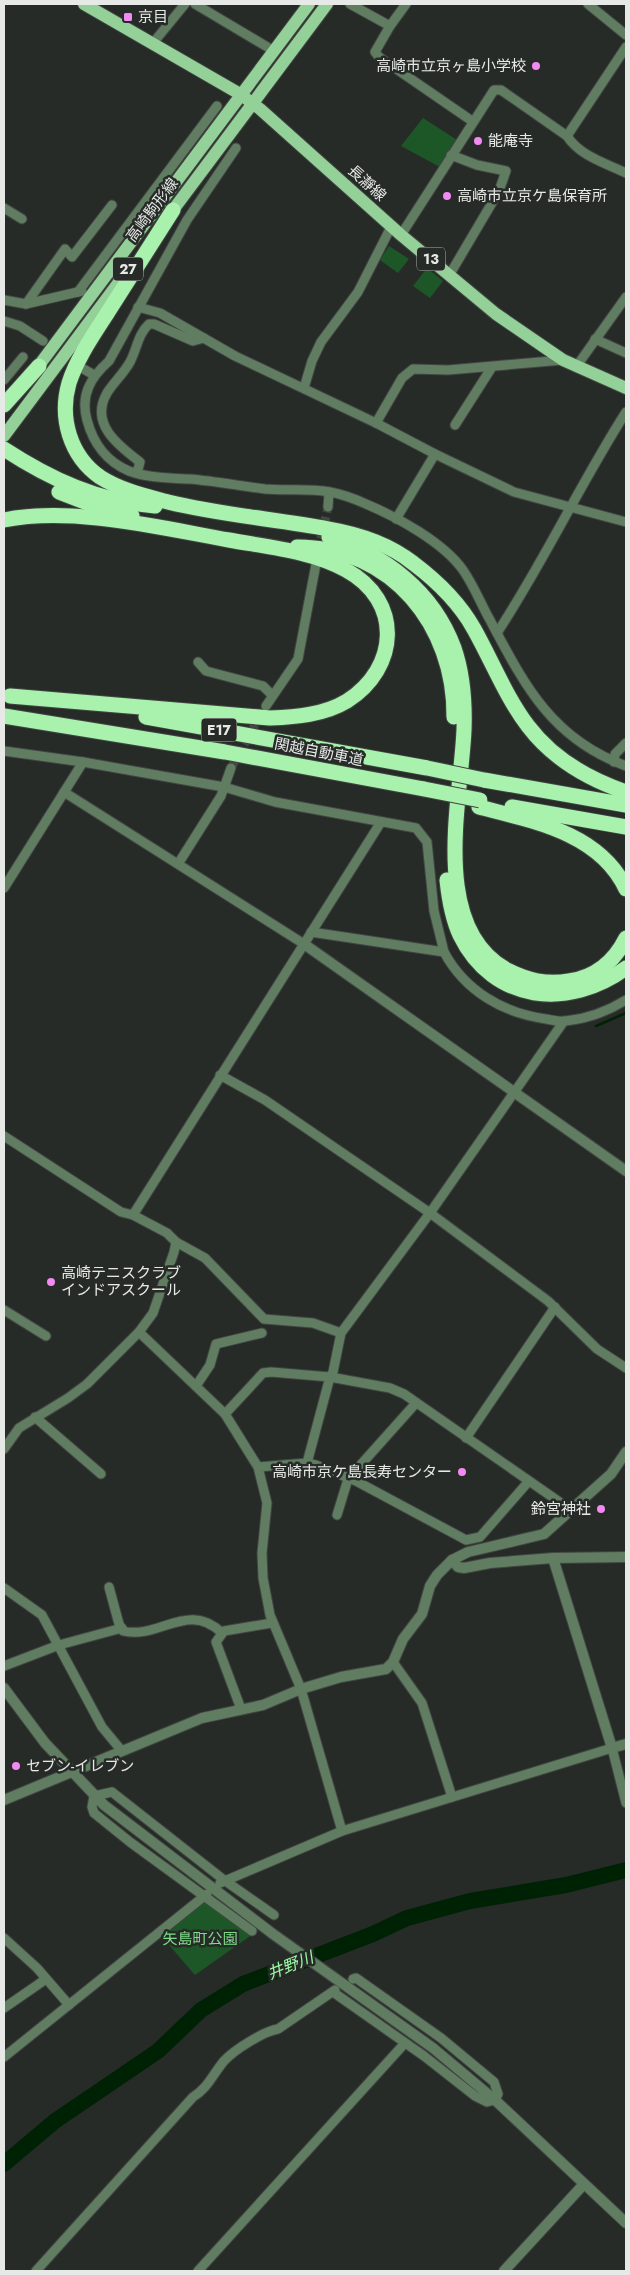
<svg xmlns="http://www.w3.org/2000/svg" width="630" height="2275" font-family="Jost,'Noto Sans JP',sans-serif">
<rect width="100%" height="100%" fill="#272b28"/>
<g fill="#1e5727">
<path d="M423,118l34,22 -17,27 -39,-21z"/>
<path d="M389,246l20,13 -11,14 -18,-13z"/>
<path d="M427,268l16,13 -13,17 -17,-12z"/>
<path d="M206,1901l47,33 -58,41 -33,-38z"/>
</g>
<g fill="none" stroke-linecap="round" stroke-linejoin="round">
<path stroke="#002204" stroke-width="2.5" d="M596,1026l30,-13"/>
<path stroke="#002204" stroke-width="16" d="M4,2164l51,-43 103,-70 43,-41 42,-26 130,-50 34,-16 63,-17 96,-16 60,-15"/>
<g stroke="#444844" stroke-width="9" stroke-dasharray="9 4.5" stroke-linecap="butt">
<path d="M318,552l10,-45"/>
<path d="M231,768l29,-52"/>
</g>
<defs>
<g id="minor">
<path d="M195,4l79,47"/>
<path d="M350,4l40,22 -15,26 4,5 93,64"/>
<path d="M588,4l38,31"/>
<path d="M390,26l16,-22"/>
<path d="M153,43l32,-39"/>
<path d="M567,136l59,-89"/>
<path d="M236,148l-49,72 -78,141c-18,16 -29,34 -22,59 6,23 20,42 42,51 19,7 40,7 60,8 26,2 51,7 76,10 21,2 44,-1 65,3 11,2 25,7 36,12 31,13 77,38 97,66 11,16 18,34 27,50 35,66 62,119 136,146"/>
<path d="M4,208l18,11"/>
<path d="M401,235l93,-145h7l66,46c13,20 38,27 59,37"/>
<path d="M450,274l49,-83 7,-20 -29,-6 -26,-10"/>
<path d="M78,292l139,-186"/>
<path d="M4,300l22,4 56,-13"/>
<path d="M26,304l39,-55 7,8 40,-52"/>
<path d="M138,307l22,6 75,43 141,67 59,31 79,38 112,30"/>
<path d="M4,321l16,5 23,15"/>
<path d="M595,339l31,14"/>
<path d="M80,367l14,8"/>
<path d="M576,367l50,-70"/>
<path d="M4,380l19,-23"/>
<path d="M304,388l8,-27 9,-19 37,-50 33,-65"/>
<path d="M376,423l26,-45 11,-9 35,1 115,-10"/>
<path d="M455,425l37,-58"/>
<path d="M137,473l3,-11c-21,-16 -51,-38 -33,-69 7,-11 17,-20 23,-31 7,-13 8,-28 19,-38h5l39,17 11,-3"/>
<path d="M328,507l1,-15"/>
<path d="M396,519l39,-65"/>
<path d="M497,633c47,-71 83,-149 129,-221"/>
<path d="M198,662l8,9 57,15 9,9"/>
<path d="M266,706l32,-47 18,-95"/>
<path d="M4,751l79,11 141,25 51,15 141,26 11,14 7,69 10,41"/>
<path d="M614,762l1,-8 11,-11"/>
<path d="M64,792l240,152"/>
<path d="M178,864l43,-68 10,-28"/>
<path d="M4,888l79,-126"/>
<path d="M311,932l133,20c21,39 59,61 102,67 6,1 13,3 19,2 22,-2 43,-10 61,-21"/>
<path d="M564,1021l-134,192 -89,120 -8,39 -3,5 60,11 14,6 167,116"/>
<path d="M220,1075l45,25 165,113 118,88 49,48 29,19"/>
<path d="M4,1136l117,76 12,3 248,-393"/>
<path d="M133,1215l34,18 9,9 29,16 59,61 49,4 28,10"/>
<path d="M4,1310l42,26"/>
<path d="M139,1332l86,82 33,53 9,36 -5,50 1,25 7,37 31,74 41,142"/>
<path d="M196,1386l14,-21 6,-21 46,-11"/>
<path d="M225,1414l38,-41 8,-1 59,5 -23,86"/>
<path d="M35,1417l66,57"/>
<path d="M466,1438l89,-131"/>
<path d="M4,1449l15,-21 49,-30 19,-14 52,-52 14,-19 21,-61 2,-10"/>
<path d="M258,1467l49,-4 9,2 40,16 110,59 14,-3 49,-56"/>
<path d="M337,1515l11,-36 68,-76"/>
<path d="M109,1587l10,37 4,7c36,9 65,-31 99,2"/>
<path d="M4,1588l38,27 60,112 19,23"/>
<path d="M393,1662l29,41 30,94"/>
<path d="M4,1666l55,-21 63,-17"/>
<path d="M241,1709l-25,-67 8,-11 48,-8"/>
<path d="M220,1883l122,-52 270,-83 14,55"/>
<path d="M252,1931l-122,-89 -36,-29 -2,-6 2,-11 18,-4 112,88 50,35"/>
<path d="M4,1938l33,30 32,37"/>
<path d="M333,1992l91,64 51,40 12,6 8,-2 3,-6 -4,-12 -53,-44 -85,-60 -3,1"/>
<path d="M4,2008l42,-29"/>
<path d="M4,2057l203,-163"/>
<path d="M36,2271l157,-174c15,-9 20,-23 31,-36 10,-11 40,-30 54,-32l57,-39"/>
<path d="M198,2271l207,-228"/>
</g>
<g id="tertiary">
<path d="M304,944l322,227"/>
<path d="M553,1558l59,190 14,-4"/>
<path d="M452,1560l6,7 6,1 26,-5 63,-5 73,-1"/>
<path d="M4,1688l41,55 59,62 169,129 160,114 62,52 131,123"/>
<path d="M4,1800l198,-82 61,-13 38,-16 40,-12 45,-8 7,-7 10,-23 19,-25 8,-28 7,-11 15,-15 16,-8 76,-18 67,-60 15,-22"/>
<path d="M504,2271l80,-87"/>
</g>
<g id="primary">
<path d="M84,4l156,90 20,15 141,126 95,79 67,46 63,28"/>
<path d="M167,218l160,-214"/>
<path d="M34,372l275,-368"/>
<path d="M4,436l121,-162"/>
</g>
<g id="motorway">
<path d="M173,210c-22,34 -43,68 -65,102 -14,22 -31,46 -39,71 -10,35 1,73 31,94 20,13 45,19 68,25 53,13 107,17 161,27 29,5 60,15 84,34 24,18 46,39 61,66 18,32 32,68 54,97 25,33 60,53 98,66"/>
<path d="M4,405l35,-39"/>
<path d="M4,449c46,30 95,53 151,57"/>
<path d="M59,492l31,12 42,12"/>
<path d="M4,520c68,-14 157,8 225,20 38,7 83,11 117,30 57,31 53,98 1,131 -23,14 -52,16 -77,17l-260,-22"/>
<path d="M329,537c56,18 104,54 125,111 9,26 11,54 10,82 -3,71 -35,197 43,240 20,10 39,15 62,11 27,-4 45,-19 57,-43"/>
<path d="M297,547c95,0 158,79 157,170"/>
<path d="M4,716l221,36 199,37"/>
<path d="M146,717l281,51"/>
<path d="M484,780l142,25"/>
<path d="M479,807c54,14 121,26 147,82"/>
<path d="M512,807l114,20"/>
<path d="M447,880c2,19 5,38 13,55 33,68 109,75 166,33"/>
</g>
</defs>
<use href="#minor" stroke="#424643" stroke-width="11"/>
<use href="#tertiary" stroke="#424643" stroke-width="12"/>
<use href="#primary" stroke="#424643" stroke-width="14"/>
<use href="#motorway" stroke="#424643" stroke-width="17"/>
<use href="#minor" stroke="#607d62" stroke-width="9"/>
<use href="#tertiary" stroke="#607d62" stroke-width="10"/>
<use href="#primary" stroke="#94d198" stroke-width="12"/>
<use href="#motorway" stroke="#a8f2ae" stroke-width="15"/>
<defs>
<g id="motorway-bridge">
<path d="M427,768l57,12"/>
<path d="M424,789l56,11"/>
</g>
</defs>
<use href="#motorway-bridge" stroke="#424643" stroke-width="17" stroke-linecap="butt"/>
<use href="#motorway-bridge" stroke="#a8f2ae" stroke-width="15"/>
</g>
<g fill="#f28af3" stroke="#272b28" stroke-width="2">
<rect x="123" y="12" width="10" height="10" rx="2.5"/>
<circle cx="536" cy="66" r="5"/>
<circle cx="478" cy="141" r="5"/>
<circle cx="447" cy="196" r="5"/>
<circle cx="51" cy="1282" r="5"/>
<circle cx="462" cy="1472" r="5"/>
<circle cx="601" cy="1509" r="5"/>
<circle cx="16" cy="1766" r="5"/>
</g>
<g text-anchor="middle" stroke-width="5" stroke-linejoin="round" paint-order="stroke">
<g fill="#272b28" stroke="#adb0ad" stroke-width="1">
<rect x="417" y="247.5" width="28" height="23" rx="4"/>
<rect x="113" y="257.5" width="30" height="23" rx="4"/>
<rect x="201.5" y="718.5" width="35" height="23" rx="4"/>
</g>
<g font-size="14" font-weight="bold" fill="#e6e9e6">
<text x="431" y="264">13</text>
<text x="128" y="274">27</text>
<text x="219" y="735">E17</text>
</g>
<g font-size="15" fill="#e6e9e6" stroke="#272b28" text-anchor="start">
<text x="138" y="22">京目</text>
<text x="526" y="71" text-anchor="end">高崎市立京ヶ島小学校</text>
<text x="488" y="146">能庵寺</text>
<text x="457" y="201">高崎市立京ケ島保育所</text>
<text x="61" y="1278">高崎テニスクラブ<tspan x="61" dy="17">インドアスクール</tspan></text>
<text x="452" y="1477" text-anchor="end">高崎市京ケ島長寿センター</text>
<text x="591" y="1514" text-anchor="end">鈴宮神社</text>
<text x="26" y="1771">セブン-イレブン</text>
</g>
<g font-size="15" fill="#e6e9e6" stroke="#272b28">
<text transform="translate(367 183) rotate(42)" y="5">長瀞線</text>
<text transform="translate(152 210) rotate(-53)" y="5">高崎駒形線</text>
<text transform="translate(319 752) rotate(11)" y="5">関越自動車道</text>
</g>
<g font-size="15" fill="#7edd89" stroke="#272b28">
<text x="200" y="1944">矢島町公園</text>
</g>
<g font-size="16" font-style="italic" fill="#9cfca5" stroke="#272b28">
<text transform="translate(290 1965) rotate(-22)" y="6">井野川</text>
</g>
</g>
<rect width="630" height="2275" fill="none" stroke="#e6e9e6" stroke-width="10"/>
</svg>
